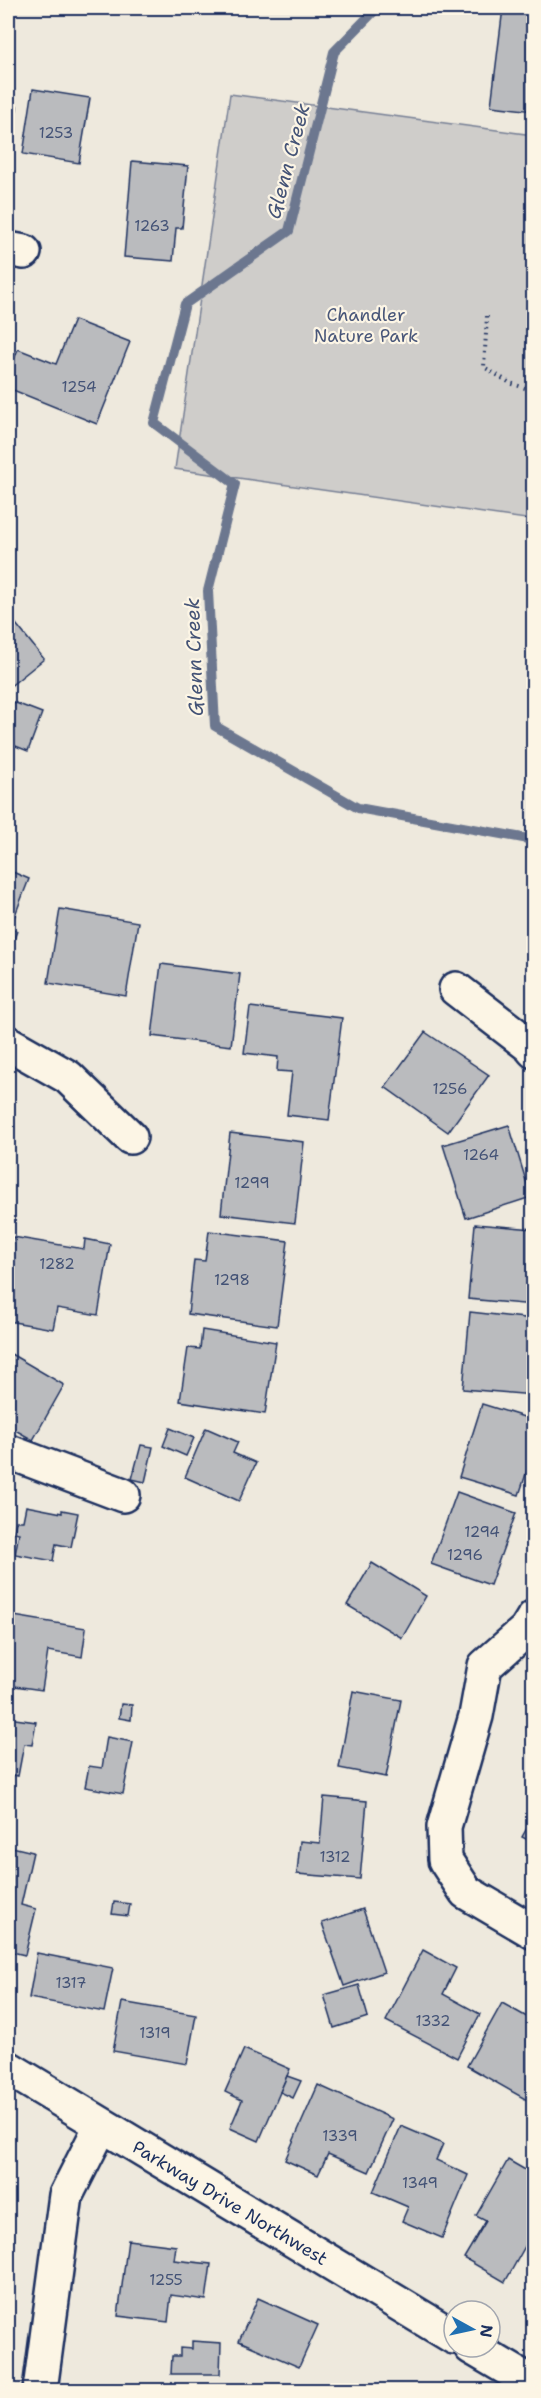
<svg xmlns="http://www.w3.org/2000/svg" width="541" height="2398" font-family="'Shantell Sans',sans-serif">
<rect width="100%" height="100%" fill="#eee9dd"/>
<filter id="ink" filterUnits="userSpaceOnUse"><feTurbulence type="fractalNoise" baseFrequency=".0167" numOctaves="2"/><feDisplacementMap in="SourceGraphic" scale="12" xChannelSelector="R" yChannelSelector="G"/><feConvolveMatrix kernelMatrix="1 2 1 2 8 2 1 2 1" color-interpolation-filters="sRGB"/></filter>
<g filter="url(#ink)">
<path fill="#cfcdca" stroke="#757e94" stroke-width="1.5" d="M230,94l303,41v385l-358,-51z"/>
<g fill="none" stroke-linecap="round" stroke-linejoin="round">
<path stroke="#6c778f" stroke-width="10" d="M377,8l-43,44 -45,179 -104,73 -31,119 81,61 -27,107 7,135 143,82 176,32"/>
</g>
<g fill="#babbbe" stroke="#1b2f5e" stroke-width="1.5">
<path d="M503,8l31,2v101l-43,-5z"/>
<path d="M33,89l57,9 -11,65 -56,-9z"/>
<path d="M8,106l9,1 -9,63z"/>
<path d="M132,161l56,5 -6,62h-6l-3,33 -49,-4z"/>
<path d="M74,320l56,22 -33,82 -89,-36v-13l10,-26 38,15z"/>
<path d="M8,614l36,45 -36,29z"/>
<path d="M8,700l34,13 -14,38 -20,-8z"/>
<path d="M8,870l21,9 -19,49 7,3 -9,24z"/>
<path d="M60,909l78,13 -12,74 -78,-13z"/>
<path d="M161,964l79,10 -9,72 -79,-10z"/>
<path d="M250,1007l92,11 -13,102 -42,-5 5,-43 -15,-1 1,-14 -34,-4z"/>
<path d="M425,1032l64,43 -41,57 -63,-45z"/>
<path d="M509,1125l22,72 -65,21 -23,-73z"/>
<path d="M230,1133l74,9 -9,81 -74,-9z"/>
<path d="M475,1224l59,5v76l-66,-6z"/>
<path d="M209,1231l79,10 -11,85 -89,-12 6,-54 11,1z"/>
<path d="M13,1237l71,12 1,-10 25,5 -12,71 -41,-7 -4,21 -45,-8v-52z"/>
<path d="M470,1312l64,7v76l-71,-6z"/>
<path d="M202,1330l74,12 -11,72 -85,-13 8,-53 12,1z"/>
<path d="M11,1354l53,31 -31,55 -25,-14v-67z"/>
<path d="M482,1404l52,16v30l-15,45 -60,-18z"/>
<path d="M170,1428l24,10 -8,18 -23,-10z"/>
<path d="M206,1428l32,14 -5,11 23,10 -17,38 -54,-24z"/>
<path d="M141,1445l12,2 -8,35 -13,-3z"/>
<path d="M457,1492l59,21 -26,72 -59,-21z"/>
<path d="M26,1506l36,7v-3l16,3 -7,34 -15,-3 -3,17 -38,-7 4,-21 -5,-1 2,-11h7z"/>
<path d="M372,1563l54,33 -24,42 -55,-33z"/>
<path d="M8,1615l78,13 -4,29 -34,-6 -6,39 -34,-5z"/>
<path d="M353,1691l48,9 -15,77 -47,-9z"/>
<path d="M121,1704l11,1 -1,15 -12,-2z"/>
<path d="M8,1718l28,4 -4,23 -8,-1 -6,32 -10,-2z"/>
<path d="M107,1737l26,5 -10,52 -38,-7 4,-21 13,2z"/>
<path d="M324,1797l43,4 -7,78 -63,-5 3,-33 20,2z"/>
<path d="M534,1816v27l-12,-6z"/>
<path d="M8,1846l25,6 -12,53 15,4 -11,46 -17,-4z"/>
<path d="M114,1902l16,2 -2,12 -16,-2z"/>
<path d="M363,1909l21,63 -40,14 -22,-63z"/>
<path d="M423,1950l33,18 -13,26 37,20 -23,44 -71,-37z"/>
<path d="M37,1953l76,15 -9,44 -75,-14z"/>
<path d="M359,1985l9,32 -34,11 -10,-33z"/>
<path d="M122,2002l74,13 -9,49 -74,-13z"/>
<path d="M502,2003l32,18v83l-67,-38z"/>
<path d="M244,2049l46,20 -31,72 -29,-13 12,-28 -17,-8z"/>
<path d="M287,2076l14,5 -8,17 -13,-6z"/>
<path d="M318,2085l75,34 -24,53 -41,-18 -10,21 -33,-15z"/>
<path d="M401,2126l42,18 -7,16 32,15 -26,63 -40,-17 6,-14 -35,-15z"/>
<path d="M508,2160l26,15v70l-6,-4 -23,41 -41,-24 22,-37 -10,-5z"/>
<path d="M128,2240l48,6 -2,14 37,4 -5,36 -35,-5 -3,27 -50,-6z"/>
<path d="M258,2298l60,27 -19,42 -60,-26z"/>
<path d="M192,2341l29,2 -1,31h-49l1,-18h8v-8l12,1z"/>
</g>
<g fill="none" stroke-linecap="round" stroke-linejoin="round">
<defs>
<g id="minor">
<path d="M8,249l16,3"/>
<path d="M456,989l74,57 4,5"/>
<path d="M8,1043l60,34 62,60"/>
<path d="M8,1453h4l111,42"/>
<path d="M534,1617l-8,13 -41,36 -9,50 -32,111 1,33 21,32 68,40"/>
<path d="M8,2068l446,269"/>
<path d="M471,2347l63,37"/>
<path d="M40,2390l26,-195 35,-69"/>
</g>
</defs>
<use href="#minor" stroke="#1b2f5e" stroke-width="38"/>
<path stroke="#1b2f5e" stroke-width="4" stroke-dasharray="1.5 4.5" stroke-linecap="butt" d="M487,316l-3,51 26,16 24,8"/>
<use href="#minor" stroke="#fcf5e5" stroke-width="33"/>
</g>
</g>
<g text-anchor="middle" stroke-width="4.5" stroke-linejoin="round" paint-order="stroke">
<g font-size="15" fill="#435276">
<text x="56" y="138">1253</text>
<text x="152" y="231">1263</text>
<text x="79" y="392">1254</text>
<text x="450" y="1094">1256</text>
<text x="481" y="1160">1264</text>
<text x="252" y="1188">1299</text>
<text x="57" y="1269">1282</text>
<text x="232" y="1285">1298</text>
<text x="482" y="1537">1294</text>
<text x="465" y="1560">1296</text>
<text x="335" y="1862">1312</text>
<text x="71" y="1988">1317</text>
<text x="433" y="2026">1332</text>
<text x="155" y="2038">1319</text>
<text x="340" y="2141">1339</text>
<text x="420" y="2188">1349</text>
<text x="166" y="2285">1255</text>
</g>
<g font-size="18" fill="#485679" stroke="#fcf5e5">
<text x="366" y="321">Chandler<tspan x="366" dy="21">Nature Park</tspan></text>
</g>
<g font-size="18" fill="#1b2f5e" stroke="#fcf5e5">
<text transform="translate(230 2203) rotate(31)" y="6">Parkway Drive Northwest</text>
</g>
<g font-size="20" font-style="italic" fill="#445376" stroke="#fcf5e5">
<text transform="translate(288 161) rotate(-75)" y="7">Glenn Creek</text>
<text transform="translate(194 657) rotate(-92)" y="7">Glenn Creek</text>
</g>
</g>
<rect width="541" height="2398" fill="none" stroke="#fcf5e5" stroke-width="30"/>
<rect x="15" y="15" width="511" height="2368" fill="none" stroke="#1b2f5e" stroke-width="2" filter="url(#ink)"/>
<g transform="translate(472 2329) rotate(98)"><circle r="28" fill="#fcf5e5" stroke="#a2a6af" stroke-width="1.5"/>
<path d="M0-4.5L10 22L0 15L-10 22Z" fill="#1f6fb2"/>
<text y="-9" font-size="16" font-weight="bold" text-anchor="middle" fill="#1b2f5e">N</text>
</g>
</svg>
